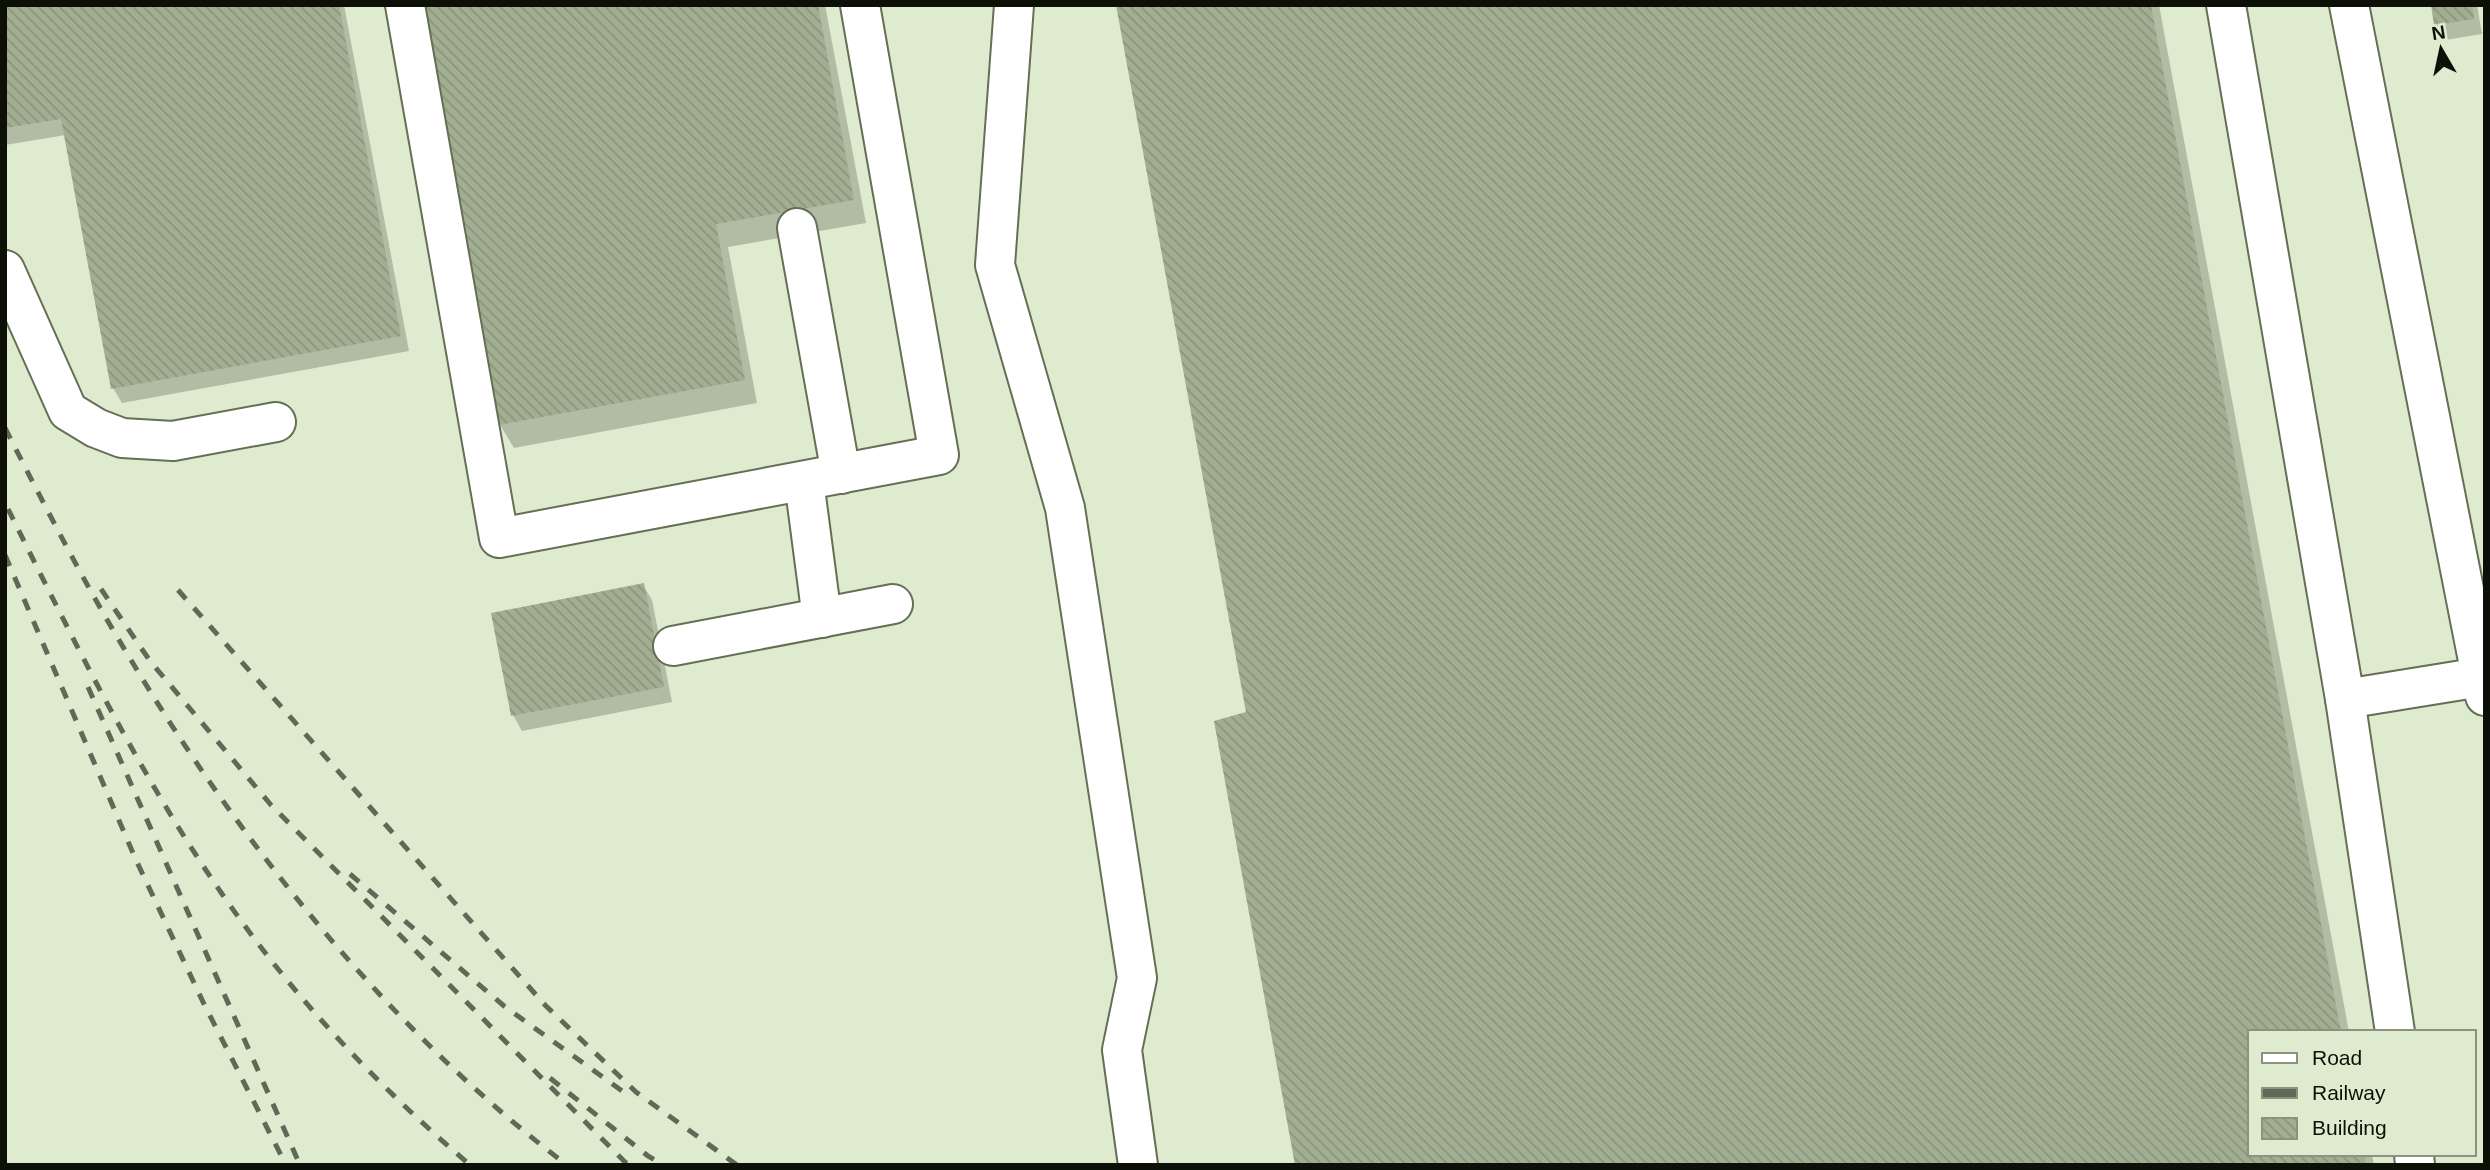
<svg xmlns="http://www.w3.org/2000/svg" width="2490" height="1170" font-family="Helvetica,sans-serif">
<defs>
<pattern id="building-back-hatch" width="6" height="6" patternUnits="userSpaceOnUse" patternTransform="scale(1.75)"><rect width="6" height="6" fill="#a2ae92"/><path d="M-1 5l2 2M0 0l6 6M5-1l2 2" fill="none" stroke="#8a957c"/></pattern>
</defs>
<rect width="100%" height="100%" fill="#dfebcf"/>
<g fill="#0003">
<path d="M5,5h339l65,346 -287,52 -9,-15 -47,-253 -61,10z"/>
<path d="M423,5h402l41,218 -138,24 29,156 -243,45 -14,-23z"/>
<path d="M1117,5h1042l190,1027h-99v122h122l2,11h-1078l-48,-451z"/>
<path d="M2433,5h44l5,29 -37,6 -9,-15z"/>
<path d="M643,585l9,15 20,102 -150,29 -9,-16z"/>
</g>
<g fill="url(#building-back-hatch)">
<path d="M5,5h334l62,331 -290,53 -50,-270 -56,9z"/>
<path d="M422,5h396l36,195 -138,24 29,156 -246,45z"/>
<path d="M1116,5h1035l190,1027h-91v122h114l2,11h-1071l-81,-444 32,-9z"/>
<path d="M2431,5h41l2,14 -40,6z"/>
<path d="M644,583l20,104 -153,29 -20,-103z"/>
</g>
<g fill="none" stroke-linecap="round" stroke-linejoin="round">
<defs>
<g id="minor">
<path d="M405,5l94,533 440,-83 -79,-450"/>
<path d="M1014,5l-19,260 70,243 72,470 -15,72 16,115"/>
<path d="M2226,5l119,694 136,-22"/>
<path d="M2349,5l136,691"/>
<path d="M797,228l44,246"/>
<path d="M5,270l63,141 28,17 26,10 51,3 103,-19"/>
<path d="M804,481l18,137"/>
<path d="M673,646l220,-42"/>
<path d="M2345,699l50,333"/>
<path d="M2414,1154l1,11"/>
</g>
</defs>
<use href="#minor" stroke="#646f55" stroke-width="42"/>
<use href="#minor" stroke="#fff" stroke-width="38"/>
<g stroke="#606857" stroke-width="5" stroke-dasharray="12 12" stroke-linecap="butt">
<path d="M5,428c40,78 80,157 126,232 112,187 261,373 436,505"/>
<path d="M8,509c79,158 158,321 270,460 57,71 122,136 192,196"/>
<path d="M5,555l131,305 68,144 82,161"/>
<path d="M101,589l49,72 121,144 357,360"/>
<path d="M178,590l367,415 91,87 101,73"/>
<path d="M88,687l212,478"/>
<path d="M350,874l154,132 125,90"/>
<path d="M550,1078l98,78 16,9"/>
</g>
</g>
<rect width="2490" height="1170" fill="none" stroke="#0c1007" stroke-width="14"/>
<rect x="2248" y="1030" width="228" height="126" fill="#dfebcf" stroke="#8b937f" stroke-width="2"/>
<rect x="2262" y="1053" width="35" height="10" fill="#ffffff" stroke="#8b937f" stroke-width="2"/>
<text x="2312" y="1065" font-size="21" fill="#0c1007">Road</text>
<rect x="2262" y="1088" width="35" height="10" fill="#606857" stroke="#8b937f" stroke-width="2"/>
<text x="2312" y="1100" font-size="21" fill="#0c1007">Railway</text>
<rect x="2262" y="1118" width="35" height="21" fill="url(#building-back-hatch)" stroke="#8b937f" stroke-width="2"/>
<text x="2312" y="1135" font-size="21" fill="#0c1007">Building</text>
<g transform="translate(2441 49) rotate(351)" stroke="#dfebcf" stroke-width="5" paint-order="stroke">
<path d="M0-5L12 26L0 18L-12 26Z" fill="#0c1007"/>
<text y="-10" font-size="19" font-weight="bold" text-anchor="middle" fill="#0c1007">N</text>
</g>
</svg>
